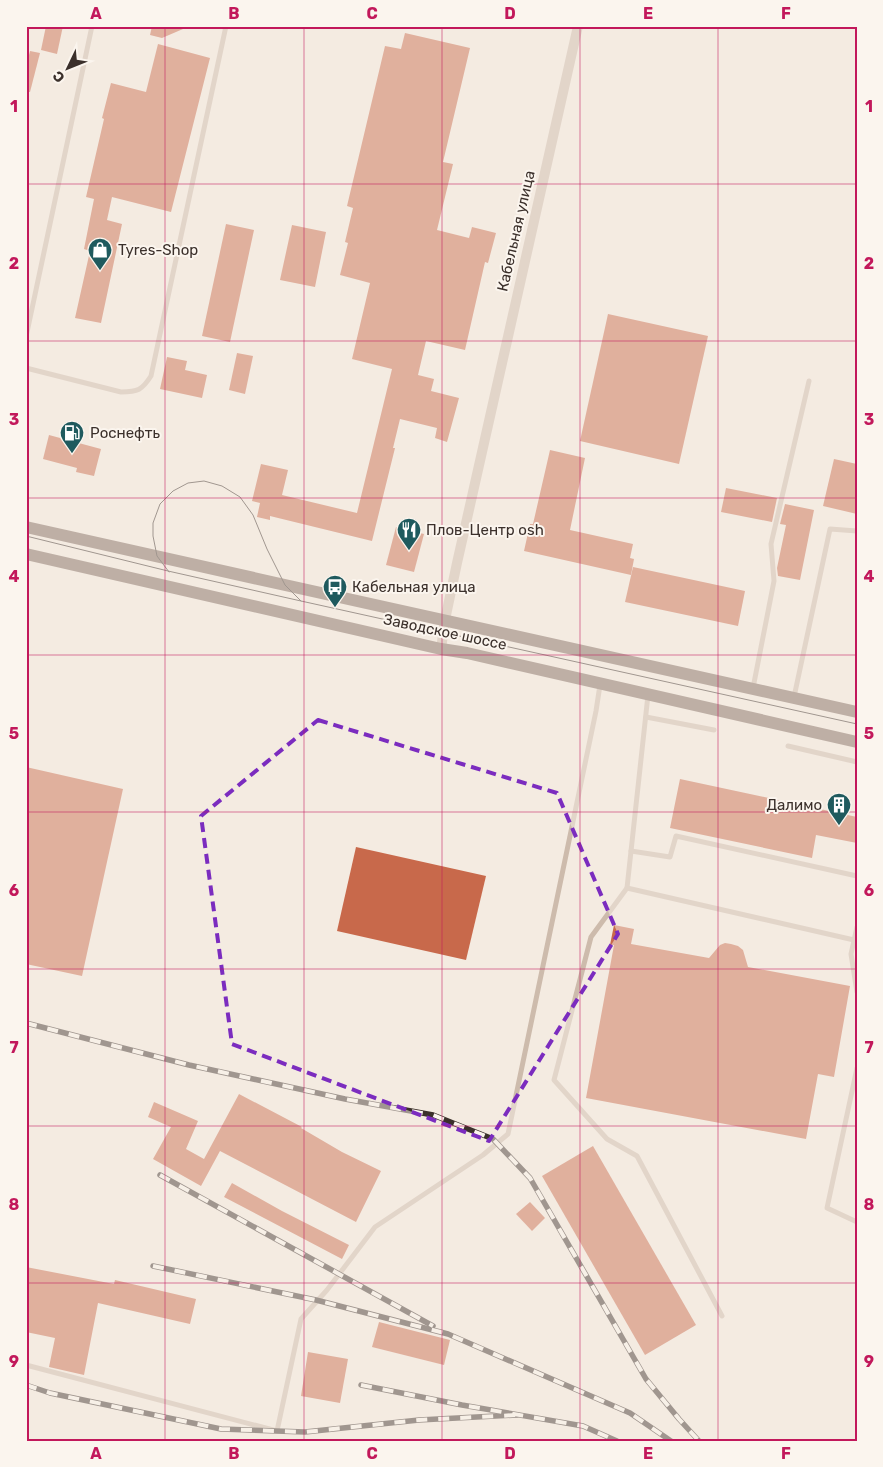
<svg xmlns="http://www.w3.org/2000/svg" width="883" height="1467" font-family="Rubik,sans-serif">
<rect width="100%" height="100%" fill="#f4ebe1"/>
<g fill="#c8694b">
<path d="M46,26h17l-6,28 -16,-4z"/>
<path d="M152,26h38l-28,12 -12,-3z"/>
<path d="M405,33l65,15 -27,114 10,2 -16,66 32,8 3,-11 24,6 -8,30 -3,-1 -20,88 -39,-9 -8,34 16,4 -3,12 28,7 -12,44 -12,-4 2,-10 -37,-9 -7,29h2l-23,93 -102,-25v4l-13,-3 3,-14 -8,-2 9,-37 27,6 -6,25 75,18 35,-144 -40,-10 18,-76 -30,-8 8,-32 -3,-1 8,-34 -6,-2 38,-160 16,3z"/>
<path d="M158,44l52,14 -39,154 -59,-15 -5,23 15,4 -21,99 -26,-5 15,-67 -6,-2 10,-50 -8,-2 18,-78 -2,-1 9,-35 35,9z"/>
<path d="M30,51l10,2 -10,39h-4v-25z"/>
<path d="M226,224l28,6 -24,112 -28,-6z"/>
<path d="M292,225l34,7 -11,55 -35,-7z"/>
<path d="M608,314l100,22 -29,128 -99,-23z"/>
<path d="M237,353l16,3 -8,38 -16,-4z"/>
<path d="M167,357l20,4 -2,9 22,5 -5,23 -42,-9z"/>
<path d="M49,435l52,14 -7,27 -18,-4 1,-4 -34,-9z"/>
<path d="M550,450l35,8 -15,72 63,14 -3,14 4,1 -3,16 -107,-24 6,-27h3z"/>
<path d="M834,459l23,5v50l-34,-8z"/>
<path d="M726,488l51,10 -5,24 -51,-10z"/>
<path d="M785,504l29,6 -14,70 -22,-4 -1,-8 9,-43 -6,-1z"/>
<path d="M396,527l28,7 -10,38 -28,-7z"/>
<path d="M633,567l112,24 -7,35 -113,-24z"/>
<path d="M26,767l97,22 -41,187 -56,-12z"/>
<path d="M680,779l177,38v26l-41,-8 -4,23 -142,-30z"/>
<path d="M356,847l130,29 -20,84 -129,-29z"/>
<path d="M614,925l20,4 -3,15 78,14 11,-13 5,-2 6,1 7,2 5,4 5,17 102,19 -16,91 -16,-3 -12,65 -220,-41 28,-153h-4z"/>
<path d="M239,1094l63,33 -1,1 41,24 39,19 -25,51 -136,-71 -19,35 -48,-27 18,-32 -23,-10 6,-15 44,19 -12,28 18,10z"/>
<path d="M593,1146l103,179 -51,30 -103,-179z"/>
<path d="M232,1183l50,28 67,34 -7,14 -118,-62z"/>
<path d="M530,1202l15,16 -13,13 -16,-17z"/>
<path d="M26,1267l88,17 1,-4 81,19 -6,25 -92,-21 -14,72 -35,-8 6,-29 -29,-6z"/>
<path d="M379,1322l71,18 -6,25 -72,-18z"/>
<path d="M308,1352l40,7 -8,44 -39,-7z"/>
</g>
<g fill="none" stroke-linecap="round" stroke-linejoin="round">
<g stroke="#cdbbac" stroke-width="5">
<path d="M26,337l66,-311"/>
<path d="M26,368l95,24c17,0 21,-2 30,-16l75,-350"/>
<path d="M753,688l21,-107 -3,-37 38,-163"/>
<path d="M648,695l-21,193 227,52"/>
<path d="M794,697l36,-168 27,2"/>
<path d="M646,717l68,13"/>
<path d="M788,746l69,16"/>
<path d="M631,851l39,6 6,-21 181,40"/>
<path d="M627,888l-36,49 -37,143 53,59 30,17 85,160"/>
<path d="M857,927l-6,27 6,38"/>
<path d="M857,1068l-30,140 30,14"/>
<path d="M26,1365l251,66 24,-112 26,-29 48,-63 108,-72 25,-21 88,-423 4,-26"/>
</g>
<path stroke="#cdbbac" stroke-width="10" d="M441,649l4,-29 12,-57 121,-537"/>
<g stroke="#7d675c" stroke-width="12">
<path d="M26,527l259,58 572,127"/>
<path d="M26,554l415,95 26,4 390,89"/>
</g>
<g stroke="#3b302b" stroke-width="1">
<path d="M26,536l142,35 133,30 556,123"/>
<path d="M169,572l-12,-16 -4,-20v-13l7,-19 13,-13 15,-8 16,-2 18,5 18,11 13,18 14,34 18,36 16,16"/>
</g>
<defs>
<g id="rail">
<path d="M26,1023l163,42 156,34 88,16 60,24 37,39 116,201 33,40 20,22"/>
<path d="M160,1175l273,151"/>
<path d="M153,1266l163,34 132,34 182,79 41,28"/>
<path d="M26,1385l24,8 171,36 84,3 114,-12 98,-5"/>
<path d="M361,1385l101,20 121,21 34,15"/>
</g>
</defs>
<use href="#rail" stroke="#3b302b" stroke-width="5.5"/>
<use href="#rail" stroke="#fbf5ee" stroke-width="4" stroke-dasharray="11" stroke-linecap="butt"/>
</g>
<path d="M0 0H883V1467H0ZM318,720l239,73 61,141 -129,207 -257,-97 -31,-228z" fill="#f4ebe1" fill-opacity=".55" fill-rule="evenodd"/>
<path fill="none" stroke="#7b2cbf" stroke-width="4" stroke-dasharray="10 6" stroke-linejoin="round" d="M318,720l239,73 61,141 -129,207 -257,-97 -31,-228z"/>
<path fill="none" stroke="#c2185b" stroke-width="1" stroke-opacity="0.55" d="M165,26v1415M304,26v1415M442,26v1415M580,26v1415M718,26v1415M26,184h831M26,341h831M26,498h831M26,655h831M26,812h831M26,969h831M26,1126h831M26,1283h831"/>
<defs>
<symbol id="shop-pin" viewBox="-11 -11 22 30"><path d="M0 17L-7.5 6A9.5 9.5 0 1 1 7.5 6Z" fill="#1f5a5e" stroke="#fbf5ee"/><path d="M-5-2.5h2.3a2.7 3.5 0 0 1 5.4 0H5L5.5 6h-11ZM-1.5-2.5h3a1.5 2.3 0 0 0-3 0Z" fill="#fff"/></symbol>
<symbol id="fuel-pin" viewBox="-11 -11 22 30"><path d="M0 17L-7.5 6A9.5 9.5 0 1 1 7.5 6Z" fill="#1f5a5e" stroke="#fbf5ee"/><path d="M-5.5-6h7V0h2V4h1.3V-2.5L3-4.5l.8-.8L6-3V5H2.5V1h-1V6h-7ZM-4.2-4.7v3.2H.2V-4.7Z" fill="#fff"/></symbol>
<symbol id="restaurant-pin" viewBox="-11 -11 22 30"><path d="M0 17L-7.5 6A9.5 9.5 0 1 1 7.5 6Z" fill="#1f5a5e" stroke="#fbf5ee"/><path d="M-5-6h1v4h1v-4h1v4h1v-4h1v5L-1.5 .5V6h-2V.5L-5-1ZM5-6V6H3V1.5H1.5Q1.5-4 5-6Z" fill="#fff"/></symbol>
<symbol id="bus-pin" viewBox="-11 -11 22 30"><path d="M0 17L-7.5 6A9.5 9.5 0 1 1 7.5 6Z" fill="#1f5a5e" stroke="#fbf5ee"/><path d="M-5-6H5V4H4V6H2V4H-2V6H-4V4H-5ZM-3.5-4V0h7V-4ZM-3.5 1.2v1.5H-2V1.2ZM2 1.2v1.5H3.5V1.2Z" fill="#fff"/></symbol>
<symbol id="building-pin" viewBox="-11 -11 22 30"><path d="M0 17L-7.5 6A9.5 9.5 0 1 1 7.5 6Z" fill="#1f5a5e" stroke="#fbf5ee"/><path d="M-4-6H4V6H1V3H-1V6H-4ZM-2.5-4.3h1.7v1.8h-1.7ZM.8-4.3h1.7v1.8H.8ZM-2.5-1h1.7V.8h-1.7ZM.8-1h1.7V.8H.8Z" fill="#fff"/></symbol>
</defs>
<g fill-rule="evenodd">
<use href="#shop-pin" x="86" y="236" width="28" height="38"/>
<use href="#fuel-pin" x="58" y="419" width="28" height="38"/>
<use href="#restaurant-pin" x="395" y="516" width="28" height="38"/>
<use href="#bus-pin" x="321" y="573" width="28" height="38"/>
<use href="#building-pin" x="825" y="791" width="28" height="38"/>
</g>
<g text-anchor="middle" stroke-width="4" stroke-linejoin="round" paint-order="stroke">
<g font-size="15" fill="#3b302b" stroke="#fbf5ee">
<text transform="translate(516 231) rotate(-77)" y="5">Кабельная улица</text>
<text transform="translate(445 632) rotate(12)" y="5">Заводское шоссе</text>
</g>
<g font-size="15" fill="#3b302b" stroke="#fbf5ee" text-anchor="start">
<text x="118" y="255">Tyres-Shop</text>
<text x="90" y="438">Роснефть</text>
<text x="426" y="535">Плов-Центр osh</text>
<text x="352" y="592">Кабельная улица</text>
<text x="822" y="810" text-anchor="end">Далимо</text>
</g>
</g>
<rect width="883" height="1467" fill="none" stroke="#fbf5ee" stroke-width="55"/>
<g transform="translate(68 68) rotate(227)" stroke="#fbf5ee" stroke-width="4" paint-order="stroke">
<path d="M0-4L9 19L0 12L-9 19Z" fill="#3b302b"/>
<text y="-8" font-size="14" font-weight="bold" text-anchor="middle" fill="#3b302b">С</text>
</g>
<rect x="28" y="28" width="828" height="1412" fill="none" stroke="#c2185b" stroke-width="2"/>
<g font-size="16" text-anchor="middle" font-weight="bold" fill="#c2185b">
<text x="96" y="19">A</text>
<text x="234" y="19">B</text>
<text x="372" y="19">C</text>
<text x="510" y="19">D</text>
<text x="648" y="19">E</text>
<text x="786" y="19">F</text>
<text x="14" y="112">1</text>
<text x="869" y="112">1</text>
<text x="14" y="269">2</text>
<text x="869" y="269">2</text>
<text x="14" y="425">3</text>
<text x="869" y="425">3</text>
<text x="14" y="582">4</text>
<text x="869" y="582">4</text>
<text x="14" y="739">5</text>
<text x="869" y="739">5</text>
<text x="14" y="896">6</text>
<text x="869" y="896">6</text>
<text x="14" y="1053">7</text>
<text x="869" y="1053">7</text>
<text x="14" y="1210">8</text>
<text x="869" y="1210">8</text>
<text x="14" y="1367">9</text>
<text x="869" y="1367">9</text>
<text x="96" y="1459">A</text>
<text x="234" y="1459">B</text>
<text x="372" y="1459">C</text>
<text x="510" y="1459">D</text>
<text x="648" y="1459">E</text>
<text x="786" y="1459">F</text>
</g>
</svg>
